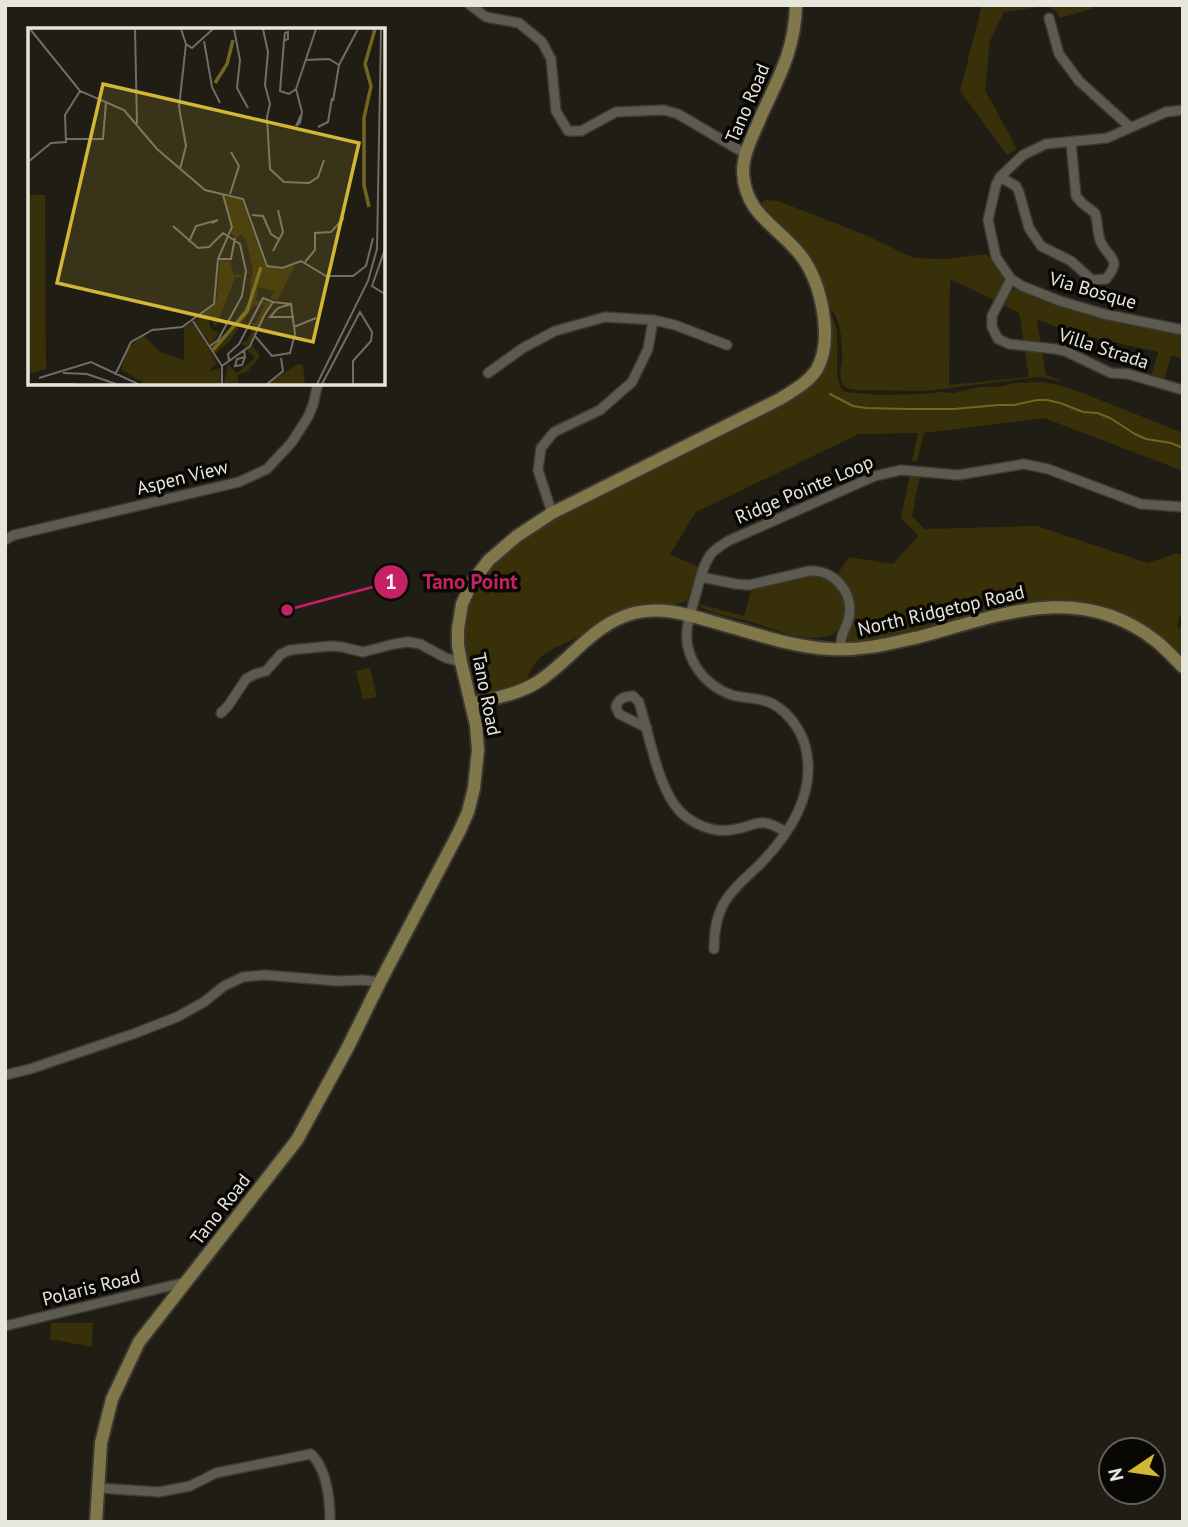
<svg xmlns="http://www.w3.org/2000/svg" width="1188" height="1527" font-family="'PT Sans',sans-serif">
<rect width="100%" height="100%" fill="#1f1d14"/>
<g fill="#383008">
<path d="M982,5h110v4l-32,9 -4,-7 -9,-5 -43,6 -14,29 -5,49 32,59 -10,6 -47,-64z"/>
<path d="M766,200l12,1 85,33 51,24 31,1 40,-5 3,2 17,25 -9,20 -46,-22 -1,106 80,-8 -4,-27 17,1 4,24 18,7 -19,-4 -8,-1 -112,14 -68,-1c-5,-1 -12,-1 -15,-6 -3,-7 -1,-16 0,-23 1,-14 -1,-46 -14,-54 -4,-21 -11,-44 -25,-61 -11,-12 -39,-28 -41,-44z"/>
<path d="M1014,288l18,8 50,17 101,22v23l-12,-2 -7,25 -13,-4 7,-25 -86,-19 -35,-14 4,26 -17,-2 -5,-30 -16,-8z"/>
<path d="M828,312c20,18 -1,66 17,80l34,3 45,-1 17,-2 12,1 27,-6h17l20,-4 26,-1 15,3 22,7 103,41v38l-139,-53 -120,15 -7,28h-5l6,-28 -59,1 -163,78 -26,42 28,13 -11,34c-12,7 -34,2 -48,5 -27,3 -37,15 -57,29 -15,9 -30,11 -43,24 -6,6 -10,16 -14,23l-3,3c-14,4 -33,12 -47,8 -11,-32 -16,-67 -2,-99 24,-55 109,-92 161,-116 43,-21 87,-39 129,-62 16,-9 48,-23 55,-41 2,-4 2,-11 3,-16 2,-16 5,-31 7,-47z"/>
<path d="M910,474l10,1 -8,41 13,13 112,-3 111,37 29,-10 6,2v57l-4,6 -2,11 6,-2v29c-37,-37 -88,-60 -141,-56 -21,2 -42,9 -63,14 -32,9 -65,21 -98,27 -11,1 -22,2 -32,2 -12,-26 16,-45 -12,-68l12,-18 44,7 25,-28 -17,-18z"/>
<path d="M810,574c11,2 20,6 28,14 11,13 10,39 -7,47 -24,10 -61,-8 -84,-14 -16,-4 -33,-7 -47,-14l-1,-3 45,12 8,-29z"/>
<path d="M370,668l7,29 -14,3 -7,-29z"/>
<path d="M51,1323h42l-1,24 -42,-8z"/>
</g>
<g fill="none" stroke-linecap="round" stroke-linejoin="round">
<path stroke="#746521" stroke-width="2" d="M830,394l23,12 13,2 42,1h46l44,-4h16l23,-5h10l13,3 23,9 14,1 13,5 25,16 11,5 25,4 12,5"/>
<defs>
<g id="street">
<path d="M470,5l16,12 33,6 23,19 9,17 5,52 12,20h13l35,-19 48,-2 14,4 68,40"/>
<path d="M1049,18l10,36 20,27 51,46"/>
<path d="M1183,110l-17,2 -59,26 -61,6 -23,11 -23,22 -4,8 -8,35 8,37 15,22 11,7 38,15 44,13 79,16"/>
<path d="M1000,177l16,9 3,6 10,36 12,18 30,15 21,19 14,-1c18,-22 1,-20 -6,-39 -3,-9 -2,-18 -5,-27l-13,-10 -6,-7 -5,-54"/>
<path d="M1011,279l-19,37v11l6,12 11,5 46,5 10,2 46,22 17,1 55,16"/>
<path d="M488,373l35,-25 32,-17 50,-14 48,3 22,5 52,20"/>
<path d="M552,513l-14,-43 3,-22 13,-16 46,-22 32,-28 16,-33 5,-29"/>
<path d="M5,540l9,-5 225,-53 28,-13 25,-27 16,-25 5,-12 5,-22"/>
<path d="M701,577l35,7 13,1 60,-14c25,-2 45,22 40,46 -3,14 -9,14 -8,33"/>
<path d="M221,713l7,-7 18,-27 9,-5 11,-3 15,-17 9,-4 41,-4 11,1 21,5 31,-8 14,-2 12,2 26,14 15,4"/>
<path d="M647,728l-28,-14 -3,-7c2,-8 9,-11 17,-11l6,6c9,29 18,78 35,102 11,17 36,29 56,26 29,-3 25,-16 56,2"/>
<path d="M714,949c0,-16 2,-32 10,-46 10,-17 27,-29 40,-43 29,-31 53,-71 41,-115 -5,-16 -16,-32 -32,-41 -13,-7 -28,-5 -41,-9 -27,-9 -48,-36 -45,-65 1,-9 4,-17 6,-26 5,-15 8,-37 18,-50 4,-5 11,-9 17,-13l147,-65 26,-6 57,5 66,-11 24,5 93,35 42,3"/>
<path d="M5,1075l25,-6 103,-35 44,-17 27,-15 20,-16 19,-9 22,-2 72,6 26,-1 17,2"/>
<path d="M5,1326l181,-44"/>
<path d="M98,1488l61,4 31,-6 26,-13 95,-19c16,15 19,47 19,68"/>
</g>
<g id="secondary">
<path d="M471,704c22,-6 45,-9 65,-21 35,-22 56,-59 98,-70 29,-7 55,2 83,10 37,10 74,24 113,26 31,2 59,-5 89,-12 82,-22 161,-56 237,4 10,8 18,17 27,26"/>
<path d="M96,1522l5,-79 11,-44 27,-57 158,-202 51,-93 32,-65 79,-150 9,-20 6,-24 4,-38 -2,-25 -15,-63 -3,-17v-16l4,-25 10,-22 17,-22 28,-24 35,-23 228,-114c13,-8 29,-17 37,-30 17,-30 4,-86 -15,-112 -23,-31 -57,-41 -59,-85 0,-20 11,-38 18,-56 18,-39 34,-67 35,-111"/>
</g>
</defs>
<use href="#street" stroke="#3a3832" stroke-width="12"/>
<use href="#secondary" stroke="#3a3832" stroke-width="16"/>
<use href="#street" stroke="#5d5b50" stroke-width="9"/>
<use href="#secondary" stroke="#80774b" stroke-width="12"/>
</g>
<g text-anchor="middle" stroke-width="7" stroke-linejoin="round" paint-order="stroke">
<g font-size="19" fill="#e6e5de" stroke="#080704">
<text transform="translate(747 103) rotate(-67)" y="7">Tano Road</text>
<text transform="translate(1093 290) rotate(16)" y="7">Via Bosque</text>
<text transform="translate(1104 348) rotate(18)" y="7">Villa Strada</text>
<text transform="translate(182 477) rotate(-14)" y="7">Aspen View</text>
<text transform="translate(804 489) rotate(-23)" y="7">Ridge Pointe Loop</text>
<text transform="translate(941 610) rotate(-13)" y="7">North Ridgetop Road</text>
<text transform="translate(487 694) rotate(79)" y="7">Tano Road</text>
<text transform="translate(220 1209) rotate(-52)" y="7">Tano Road</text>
<text transform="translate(91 1287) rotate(-14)" y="7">Polaris Road</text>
</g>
</g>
<g transform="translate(28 28)">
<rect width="357" height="357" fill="#1f1d14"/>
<path d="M0,167h17l1,174 -18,5zM196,169l17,2 24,66 15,5 16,-7 -18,36 -8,-1 5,-7 -17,-4 -2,14 16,1 -22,41 -4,4 -6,-4 7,-2 7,-15 -4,-3h6l9,-19 -12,2 -23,35 -15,13 -4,-6 10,-14 3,4 25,-36 2,-21 -5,-2 5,1 2,-10 -7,-30 -5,-6 -4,4 -5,-3zM192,232l10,1 4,15 4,-2 6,3h-9l-19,50 -8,-11 3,14 8,2 -8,13 -16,-23 22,-23zM165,294l24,41 -8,8 11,-3 1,16h-76l-24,-15 8,-22 14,-12 17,17 24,8v-33zM224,317l8,11 -13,16 -10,3 2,9h-15l4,-20 9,9 18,-15 -8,-8zM270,336l5,1 2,19h-38z" fill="#383008"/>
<path fill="none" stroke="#746521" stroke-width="3.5" d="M187,55l12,-19 6,-24M341,179l-5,-22v-67l7,-32 -6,-22 10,-35M185,322l34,-39 14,-44"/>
<path fill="none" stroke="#6f6d65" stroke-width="2" d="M2,1l50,62 44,19 33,39 48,41 38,9 24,67 15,2 19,-7 25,15h27l13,-10 7,-28M107,1l2,95M153,1l5,15 6,4 21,-19M206,1l6,31 -3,28 11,20M235,1l5,23 -3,33 5,19 -3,13 3,52 14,13 25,1 9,-6 6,-17M260,4v7l-4,2 1,-8zM176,13l8,46 8,16M256,13l-4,50 9,3 7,-5M277,32l24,-1 10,6M268,61l20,-60M268,61l6,23 -2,11 -4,3 5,-11M305,73l6,-36 19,-36M290,99l10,-5 4,-24M38,111h37l3,-37M0,134l23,-19 15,-1 -1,-27 15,-24M152,141l6,-23 -7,-39 7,-63M202,166l9,-28 -8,-14M224,187l11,1 8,18 9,6M145,198l25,22 11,-1 14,-14 17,11 6,27 -4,25 -24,44 -9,7M161,214l7,-16 22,-6 -6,3M357,221l-13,37 13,8M245,223l10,-19 -5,-22M190,231h13l4,-21M277,234l10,-12v-17l16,-1 13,-14M263,276l-13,4 -8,9h24M165,293l29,45v18M266,299l22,-9M125,302l29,-3 32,-23 4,-45 14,-32 -9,-32M216,322l1,7 -8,2 -2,7 7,-1 3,-8M201,332l-1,-6 11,-10 24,-46 10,4M194,338l28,-20 14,-30 9,-14 18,2 4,30 -5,19 -18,3 -17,-20M35,345l24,1 29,10M87,347l16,-33 23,-13M11,350l52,-16 47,22M4,356h43M239,356l16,-13 -2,-13M289,356l51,-103 9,-32 4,-220M294,356l38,-72 12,20 -1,9 -18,20v23"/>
<path fill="#d2b635" fill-opacity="0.15" stroke="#d2b635" stroke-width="3.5" d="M75,56l256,59 -46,199 -256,-59z"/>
<rect width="357" height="357" fill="none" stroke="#e6e5de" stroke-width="3.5"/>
</g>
<path fill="none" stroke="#c42262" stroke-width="2.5" d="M287 610L391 582"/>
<g fill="#c42262" stroke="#080704" stroke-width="2.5">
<circle cx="287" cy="610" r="7"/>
<circle cx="391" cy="582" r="18"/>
</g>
<g font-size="21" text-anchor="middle" font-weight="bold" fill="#fff">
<text x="391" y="589">1</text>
</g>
<g font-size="21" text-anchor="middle" font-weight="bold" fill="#c42262" stroke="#080704" stroke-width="7" stroke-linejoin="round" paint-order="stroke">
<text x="470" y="589">Tano Point</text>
</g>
<rect width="1188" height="1527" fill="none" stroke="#e6e5de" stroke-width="14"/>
<g transform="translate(1132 1471) rotate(257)"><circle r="33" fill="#080704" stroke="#61605b" stroke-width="2"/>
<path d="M0-5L12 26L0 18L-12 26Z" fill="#d2b635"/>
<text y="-10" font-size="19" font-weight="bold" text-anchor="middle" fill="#e6e5de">N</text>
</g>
</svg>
